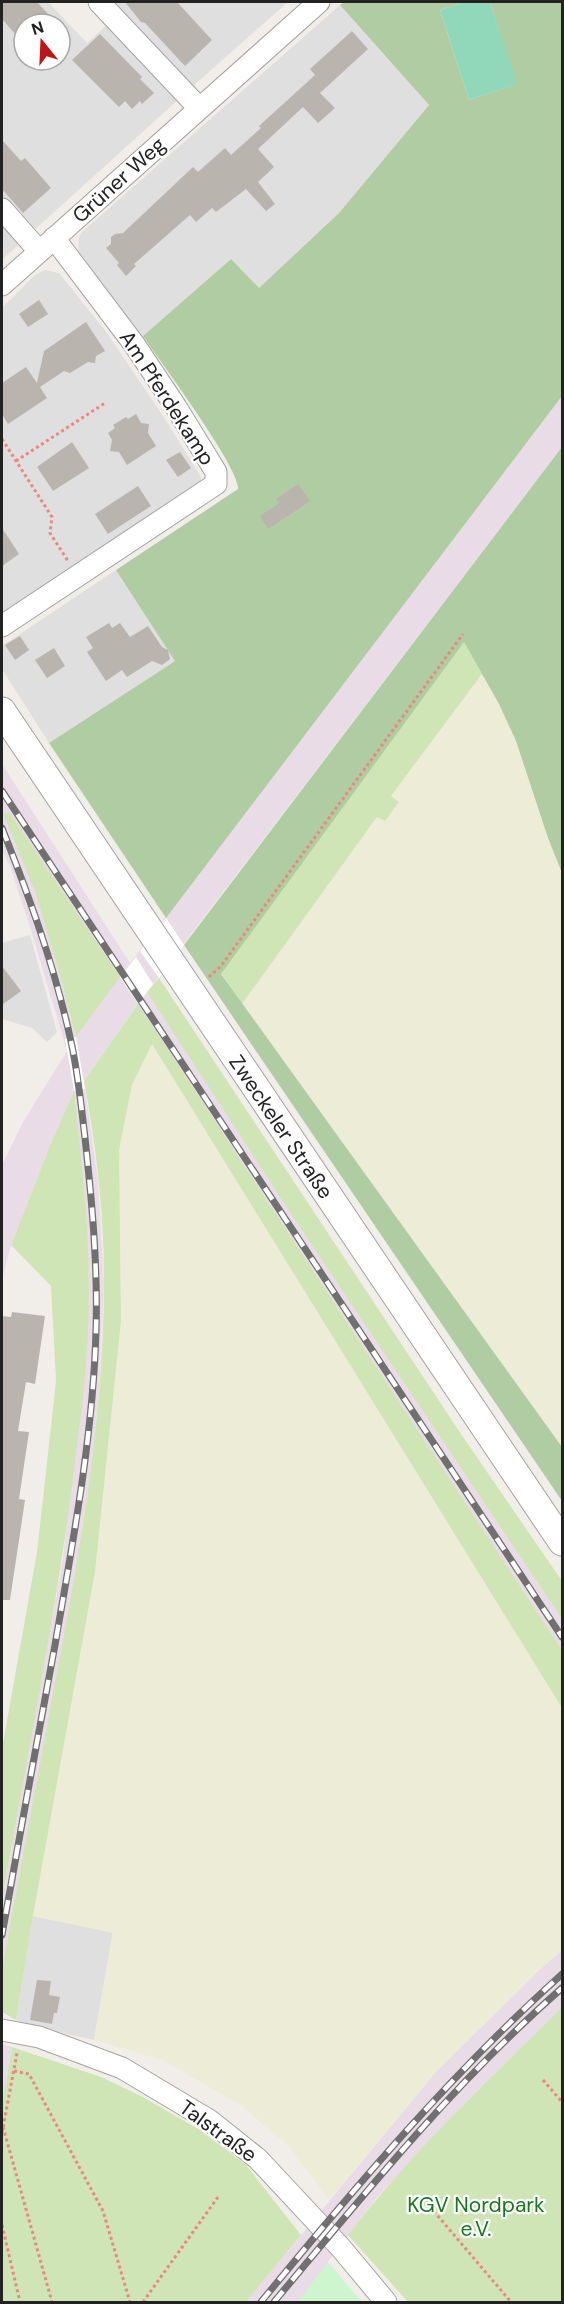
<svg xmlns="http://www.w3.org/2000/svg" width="564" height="2304" font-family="'DM Sans',sans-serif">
<rect width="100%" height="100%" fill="#f1eeea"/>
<g fill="#e0dfdf" fill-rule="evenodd">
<path d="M2,2h46l39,41 23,-21 70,76 -149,135 -29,-32zM24,24h36v36h-36z"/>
<path d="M114,2h174l-95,84z"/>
<path d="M340,5l89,100 -90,108 -81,76 -27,-30 -88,77 -65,-82 1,-17 4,-6z"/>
<path d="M2,226l16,19 -16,15z"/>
<path d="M45,270l14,3 48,60 54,80 39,62 1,5 -3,3 -196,129v-304l33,-33z"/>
<path d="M116,570l60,90 -127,83 -47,-74v-23z"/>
<path d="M30,935l27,97 -10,10 -15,-14 -30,-9v-76z"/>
<path d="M33,1916l80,16 -19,108 -58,-13 -20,-7z"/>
</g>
<g fill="#e9dce7" fill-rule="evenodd">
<path d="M562,396v51l-415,545 415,627v31l-425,-645 -53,76 14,100 6,98 -5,112 -6,62 -14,106 -77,410v-69l61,-341 25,-229 -4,-147 -11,-90 -22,50 -40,102 -9,34v-114l21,-43 44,-71 -36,-121 -21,-64 -8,-16v-86l128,199zM5,815l114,162 -43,60 -19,-72 -23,-76z"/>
<path d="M562,1950v57l-95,94 -90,96 -79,105h-52l188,-228 103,-102z"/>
<path d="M2,2044l10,3 -10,57z"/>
</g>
<g fill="#ededd7">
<path d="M482,674l17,30 17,37 32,97 14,35v574l-320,-443 135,-187 21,-15 -8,-5z"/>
<path d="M152,1044l410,664v242l-25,22 -103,102 -105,126 -41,-54 -46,-40 -80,-46 -68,-20 19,-107 -80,-17 62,-344 26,-251 -2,-171 13,-65z"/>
</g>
<g fill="#cfe5b6">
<path d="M464,641l18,33 -91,122 8,6 -14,19 -8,-4 -135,187 -21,-31z"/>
<path d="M9,812l111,165 -44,60 -19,-72 -23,-76 -30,-74z"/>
<path d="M159,978l304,459 99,144v38l-280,-419 -135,-208z"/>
<path d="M138,1004l424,646v58l-410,-664 -20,41 -13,65 2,171 -26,251 -62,344 -17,104 -14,-8v-43c17,-94 35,-188 52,-281 26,-135 50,-271 50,-409 0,-66 -8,-134 -20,-198z"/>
<path d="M74,1091c9,79 18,160 14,240 -2,47 -8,93 -14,140 -18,144 -47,286 -72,429v-151l35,-197 19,-171 -5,-95 -40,-41 40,-102z"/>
<path d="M562,2007v295h-154l-60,-67c63,-83 141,-155 214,-228z"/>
<path d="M12,2047l89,30 40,19 59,34 46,35 55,70 -55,67h-244v-198z"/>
</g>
<g fill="#b0cca3">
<path d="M344,2h121l-25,8 29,90 47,-16 -26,-82h72v394l-396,522 -117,-175 126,-82 -59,-91 122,-81c2,-21 -79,-129 -95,-153l88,-77 28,29 80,-75 90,-108 -89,-100z"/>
<path d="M562,447v426l-14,-35 -32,-97 -17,-37 -35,-62 -243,332 341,473v54l-378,-556z"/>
</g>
<path fill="#cdf5ce" d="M328,2262l34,40h-64z"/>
<path fill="#90d8b9" d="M465,2h25l27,82 -48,16 -29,-90z"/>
<g fill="#fff">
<path d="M166,918l18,27 -25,33 -19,-27z"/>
<path d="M136,957l17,27 -15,20 -18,-27z"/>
<path d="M76,1037l9,52 -11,2 -9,-52z"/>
</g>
<g fill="#bab4af">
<path d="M2,2h35l12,13 -10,9h-15v20l-22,-25z"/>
<path d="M125,2h52l35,38 -27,26 -40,-43 -4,-1z"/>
<path d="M352,31l16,18 -48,44 15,15 -17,15 -15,-16 -45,42 16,18 -16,15 17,22 -9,7 -20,-22 -30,23 -4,-4 -16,14 -6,-7 -56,49 2,2 -10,10 -9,-11 2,-2 -13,-15 5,-4v-7l4,-3 8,-1 70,-66 5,5 27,-24 6,7 30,-27 -2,-2 56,-51 -5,-6z"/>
<path d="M100,34l42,43 -2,2 14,14 -12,11 -2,-3 -8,8 -7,-8 -6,6 -47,-47z"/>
<path d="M2,140l19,21 4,-3 26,30 -28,25 -21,-24z"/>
<path d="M39,300l9,14 -20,13 -9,-13z"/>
<path d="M86,322l19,29 -9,5 -1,7 -7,-1 -18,11 -6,-2 -24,16 7,11 -39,26 -6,-10v-31l24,-16 11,16 7,-32z"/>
<path d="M136,414l5,9 8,1 -1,9 8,13 -29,19 -8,-13 -9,-1 2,-11 -4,-7 7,-5 -2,-3 13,-8 2,2z"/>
<path d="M72,442l17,26 -36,23 -16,-24z"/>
<path d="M180,452l11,16 -13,9 -12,-17z"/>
<path d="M298,484l12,17 -42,28 -8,-13 19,-13 -3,-4z"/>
<path d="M138,486l13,20 -43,28 -13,-20z"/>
<path d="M2,528l17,26 -17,12z"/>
<path d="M109,623l3,5 8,-5 10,14 18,-11 14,21 6,3 2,9 -8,6 -10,-4 -25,16 -5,-7 -16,11 -19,-29 6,-4 -7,-11z"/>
<path d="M20,636l9,14 -14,10 -10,-15z"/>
<path d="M54,648l11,18 -18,12 -12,-18z"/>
<path d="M2,966l19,25 -19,14z"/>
<path d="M12,1312l33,4 -10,68 -9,-2 -8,49 11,1 -10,67 6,1 -15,100h-8v-284l9,1z"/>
<path d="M37,1980l14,1 -2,14 11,2 -3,16h-3l-2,11 -22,-4z"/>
</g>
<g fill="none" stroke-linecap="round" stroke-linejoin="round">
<defs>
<g id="minor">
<path d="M99,2l100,106"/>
<path d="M2,209l37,42"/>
<path d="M2,285l317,-283"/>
<path d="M2,626l214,-142v-12l-40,-65 -42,-63 -80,-106"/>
<path d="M2,2030l37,7 83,31 87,52 49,39 83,89 45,54"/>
</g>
<path id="tertiary" d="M2,711l560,831"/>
</defs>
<use href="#minor" stroke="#a3a3a3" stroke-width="23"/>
<use href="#tertiary" stroke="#a3a3a3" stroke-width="29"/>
<g stroke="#ed867f" stroke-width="3" stroke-dasharray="3 3" stroke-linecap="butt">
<path d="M2,439l50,78 -2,16 18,28"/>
<path d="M16,461l89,-58"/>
<path d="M209,977l12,-11 242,-332"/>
<path d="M14,2071l15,3 74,137 27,91"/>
<path d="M543,2080l19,22"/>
<path d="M3,2127l49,175"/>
<path d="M2,2133l15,-80"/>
<path d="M426,2202l85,100"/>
<path d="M2,2225l18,77"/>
<path d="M143,2302l75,-105"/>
</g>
<use href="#minor" stroke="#fff" stroke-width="21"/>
<use href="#tertiary" stroke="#fff" stroke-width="27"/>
<defs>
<g id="rail">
<path d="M2,791l560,846"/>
<path d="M2,828c27,68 52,137 68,209 8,34 11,68 15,101 7,64 13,129 11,193 -3,105 -23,210 -41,314 -18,97 -36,193 -53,290"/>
<path d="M261,2302c94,-115 190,-228 301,-328"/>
<path d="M274,2302c91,-109 181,-220 288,-314"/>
</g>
</defs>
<use href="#rail" stroke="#707070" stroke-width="7"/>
<use href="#rail" stroke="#fff" stroke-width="4.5" stroke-dasharray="14" stroke-linecap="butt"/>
</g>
<g text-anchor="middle" stroke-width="4.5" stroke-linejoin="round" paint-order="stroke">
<g font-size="21" fill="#222" stroke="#fff">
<text transform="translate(119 180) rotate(-42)" y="7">Grüner Weg</text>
<text transform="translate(167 398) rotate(57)" y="7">Am Pferdekamp</text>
<text transform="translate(281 1127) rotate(56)" y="7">Zweckeler Straße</text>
<text transform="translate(218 2131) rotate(36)" y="7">Talstraße</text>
</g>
<g font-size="21" fill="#17791c" stroke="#fff">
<text x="476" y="2212">KGV Nordpark<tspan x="476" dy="24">e.V.</tspan></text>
</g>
</g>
<rect width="564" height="2304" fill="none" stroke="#222222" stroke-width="6"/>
<g transform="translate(42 42) rotate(342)"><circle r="28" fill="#ffffff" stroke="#a7a7a7" stroke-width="1.5"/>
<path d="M0-4.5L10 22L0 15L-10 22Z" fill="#c0141b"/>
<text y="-9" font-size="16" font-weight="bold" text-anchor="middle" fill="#222222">N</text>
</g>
</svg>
